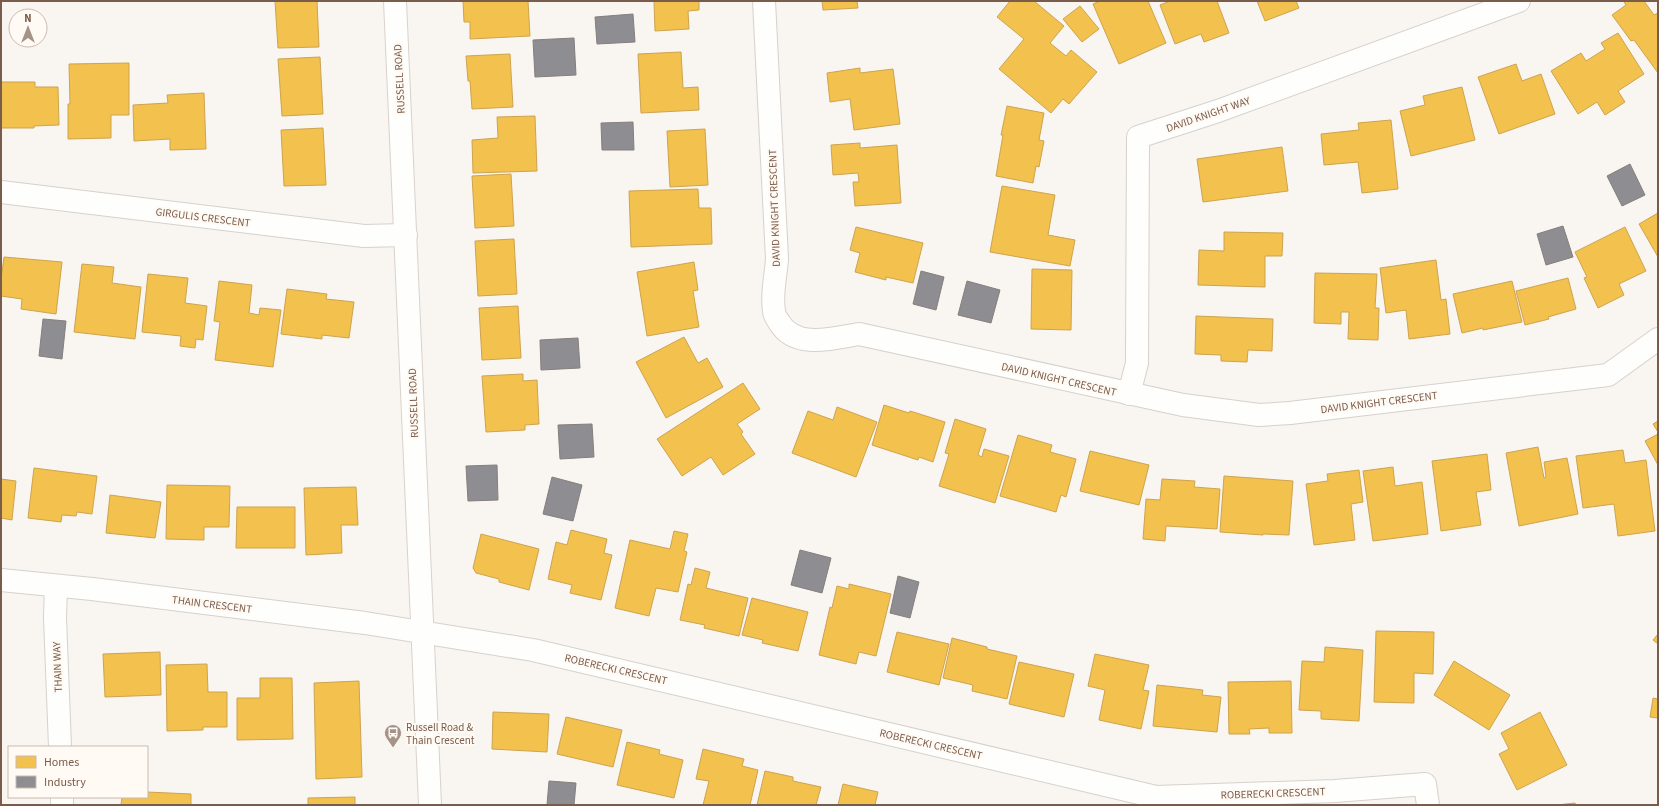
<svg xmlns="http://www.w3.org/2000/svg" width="1659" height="806" font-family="'Source Sans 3',sans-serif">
<rect width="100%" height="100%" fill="#f9f5f0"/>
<g fill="#f2c14e" stroke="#cea34e">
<path d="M275,1h42l2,46 -41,1z"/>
<path d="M463,1h65l2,35 -60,3v-17h-6z"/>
<path d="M654,1h45v9l-11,1 1,18 -34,2z"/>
<path d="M822,1h35l1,7 -35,2z"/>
<path d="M1010,1h24l30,25 -14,17 16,13 5,-6 26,22 -28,32 -6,-5 -12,14 -52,-44 25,-30 -27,-22z"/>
<path d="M1100,1h48l18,42 -47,21 -26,-60z"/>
<path d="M1170,1h47l12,32 -25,9 -3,-8 -26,10 -15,-39z"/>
<path d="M1257,1h39l3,7 -34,13z"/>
<path d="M1626,1h18l10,14 4,-2v60l-24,-33 -3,1 -19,-26 14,-10 -2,-3z"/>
<path d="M1080,6l19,23 -17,13 -19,-23z"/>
<path d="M1618,33l26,41 -26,17 7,11 -20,13 -8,-13 -19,12 -27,-43 30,-18 5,8 19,-12 -4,-6z"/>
<path d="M681,52l2,36 15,-1 1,23 -58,3 -3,-59z"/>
<path d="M510,54l3,53 -41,2 -2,-28h-2l-2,-25z"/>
<path d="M320,57l3,57 -41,2 -4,-57z"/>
<path d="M129,63v52h-18v23l-43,1v-35h2l-1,-40z"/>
<path d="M1516,64l6,17 19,-7 14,40 -56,20 -21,-57z"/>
<path d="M860,68v5l33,-4 7,55 -46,6 -4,-31 -20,3 -3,-29z"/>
<path d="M1,82h34v5h23l1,38 -25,1v2h-33z"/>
<path d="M1462,87l13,53 -64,16 -11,-45 25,-6 -2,-9z"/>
<path d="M204,93l2,56 -36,1v-11l-36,2 -1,-36 35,-2 -1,-8z"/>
<path d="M1007,106l37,7 -5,27 5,1 -5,26 -3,-1 -3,17 -37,-7 7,-41h-2z"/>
<path d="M535,116l2,55 -64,2 -1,-33 26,-2 -1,-21z"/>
<path d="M1391,120l7,69 -36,4 -4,-31 -34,3 -3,-31 38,-4 -1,-7z"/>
<path d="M323,128l3,57 -42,1 -3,-56z"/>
<path d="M705,129l3,56 -38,2 -3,-56z"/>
<path d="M860,143v5l37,-3 4,58 -46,3 -2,-24h6l-1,-9 -25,2 -2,-30z"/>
<path d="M1282,147l6,44 -85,11 -6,-43z"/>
<path d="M511,174l3,52 -39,2 -3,-52z"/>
<path d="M1002,186l53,9 -7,40 27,5 -5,26 -80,-14z"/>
<path d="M698,189l1,19h12l1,36 -81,3 -2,-56z"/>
<path d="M1658,213v44l-19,-33z"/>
<path d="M856,227l67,16 -10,40 -27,-6v3l-31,-8 5,-19 -10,-3z"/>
<path d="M1625,227l21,44 -27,13 5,11 -26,13 -14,-30 3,-1 -12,-25z"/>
<path d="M1224,232l59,1 -1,23h-17v31l-67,-2 1,-35 25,1z"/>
<path d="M514,239l3,55 -39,2 -3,-55z"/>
<path d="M4,257l58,5 -6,52 -35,-5 1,-10 -21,-3v-17z"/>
<path d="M1436,260l5,40 5,-1 4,35 -41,5 -3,-29 -20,3 -6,-45z"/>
<path d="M694,262l4,28 -5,1 6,36 -52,9 -10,-64z"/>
<path d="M82,264l32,3 -2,16 29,4 -6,52 -61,-7z"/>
<path d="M1032,269l40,1 -1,60 -40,-1z"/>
<path d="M1315,273l62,1 -2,34h4l-1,32 -30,-1 1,-27h-8v12l-27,-1z"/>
<path d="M148,274l40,4 -3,25 22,3 -4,34 -7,-1 -1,9 -15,-2 1,-10 -39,-4z"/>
<path d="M1568,278l8,31 -28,8 1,2 -24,6 -9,-34z"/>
<path d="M219,281l33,4 -3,28 10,2 1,-7 21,2 -8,57 -58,-7 5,-38 -6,-1z"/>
<path d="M1512,281l10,41 -39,8v-2l-21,5 -9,-39z"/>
<path d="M287,289l40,5 -1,5 28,3 -5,36 -27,-3v4l-41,-5z"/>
<path d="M518,306l3,52 -39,2 -3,-52z"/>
<path d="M1196,316l77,3 -1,32 -24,-1 -1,12 -26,-1v-6l-26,-1z"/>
<path d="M684,337l14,26 9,-5 16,29 -57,31 -30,-56z"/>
<path d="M523,374v7l14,-1 2,44 -14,1v5l-39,2 -4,-56z"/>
<path d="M743,383l17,26 -23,15 6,8 -2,2 14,20 -32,21 -12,-18 -29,19 -25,-37z"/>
<path d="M884,405l25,8 1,-2 35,11 -12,40 -14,-5 -1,3 -46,-15z"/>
<path d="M837,407l40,15 -21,55 -64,-24 16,-42 25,9z"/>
<path d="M955,419l31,10 -8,26 4,2 2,-8 25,7 -14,47 -56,-17 10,-32 -4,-1z"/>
<path d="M1658,421v11l-5,-8z"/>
<path d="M1658,434v31l-13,-24z"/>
<path d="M1018,435l34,10 -2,7 26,7 -10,38 -5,-2 -5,17 -56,-16z"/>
<path d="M1538,447l6,31 2,-1 -2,-15 23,-4 11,56 -59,12 -13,-73z"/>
<path d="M1623,450l2,13 21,-3 9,71 -37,5 -4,-32 -31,4 -7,-52z"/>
<path d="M1090,451l59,14 -10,40 -59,-14z"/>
<path d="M1487,454l4,36 -15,2 5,33 -40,6 -9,-70z"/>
<path d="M1393,467l2,19 27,-4 6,52 -55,7 -10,-70z"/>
<path d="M34,468l63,8 -5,38 -15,-2 -1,4 -14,-1 -1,7 -33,-4z"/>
<path d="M1359,470l4,32 -12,2 4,36 -41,5 -8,-61 22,-3 -1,-7z"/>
<path d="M1224,476l69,5 -4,54 -26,-1v1l-43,-3z"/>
<path d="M1,479l15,2 -4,39 -11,-2z"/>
<path d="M1162,479l33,2 -1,6 26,2 -3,40 -51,-3 -1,15 -22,-2 3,-40 14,1z"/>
<path d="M167,485l63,1 -1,41h-25v13l-38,-1z"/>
<path d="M356,487l2,38h-17l1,28 -36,2 -2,-67z"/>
<path d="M110,495l51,7 -6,36 -49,-5z"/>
<path d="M237,507h58v41h-59z"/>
<path d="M571,530l36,9 -3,14 8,2 -11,45 -31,-7 2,-8 -24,-6 8,-37 11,3z"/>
<path d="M674,531l14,3 -4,17 3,1 -9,40 -22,-4 -7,28 -34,-8 15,-68 40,9z"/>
<path d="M481,534l58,15 -10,41 -30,-8v-3l-23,-6 -3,-5z"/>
<path d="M695,568l15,4 -4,16 42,10 -9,38 -35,-8 1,-3 -25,-5 8,-36 3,1z"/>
<path d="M849,584l42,10 -15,62 -17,-4 -3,12 -37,-9 11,-48 2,1 5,-22 12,3z"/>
<path d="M752,598l56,14 -10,39 -36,-8 1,-3 -21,-5z"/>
<path d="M1376,631l58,1 -1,42 -19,-1v30l-40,-1z"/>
<path d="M897,632l52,12 -10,41 -52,-13z"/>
<path d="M1658,634v10l-5,-4z"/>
<path d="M952,638l35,9v2l30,7 -10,43 -35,-8 1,-6 -30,-7z"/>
<path d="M1325,647l38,3 -4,71 -38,-2v-8l-22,-1 3,-49 22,1z"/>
<path d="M160,652l1,43 -56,2 -2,-43z"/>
<path d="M1095,654l54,11 -6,25 6,1 -8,38 -42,-9 6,-30 -17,-4z"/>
<path d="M1454,661l56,34 -21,35 -55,-35z"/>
<path d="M1019,662l55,12 -10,43 -55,-13z"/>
<path d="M207,664l1,28h19v35h-24v3l-36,1 -1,-66z"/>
<path d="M260,678h32l1,61 -56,1v-42h23z"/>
<path d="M359,681l3,96 -46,2 -2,-96z"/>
<path d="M1291,681l1,52h-23v-5l-20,1 1,5h-21l-1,-52z"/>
<path d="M1157,685l46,5 -1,5 19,2 -4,35 -64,-6z"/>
<path d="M1653,698l5,1v19l-8,-1z"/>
<path d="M493,712l56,2 -2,38 -55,-3z"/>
<path d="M1540,712l27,53 -50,25 -18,-36 10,-5 -8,-16z"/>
<path d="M566,717l56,13 -9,37 -56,-13z"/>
<path d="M627,742l33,8 -1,4 24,6 -9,38 -57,-13z"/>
<path d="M703,749l41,10 -2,7 16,4 -8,35h-47l6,-24 -13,-2z"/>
<path d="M765,771l28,6v4l28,6 -5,18h-59z"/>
<path d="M843,784l35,8 -3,13h-37z"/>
<path d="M147,792l44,2v11h-70l1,-8h25z"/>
<path d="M355,797v8h-47v-7z"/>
<path d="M1575,803l1,2h-19z"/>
</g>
<g fill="#8d8d92" stroke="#877e7d">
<path d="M633,14l2,28 -38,2 -2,-27z"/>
<path d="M574,38l2,37 -41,2 -2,-37z"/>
<path d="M633,122l1,28h-32l-1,-27z"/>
<path d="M1630,164l15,31 -23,11 -15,-30z"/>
<path d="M1563,226l10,31 -27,8 -9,-31z"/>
<path d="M921,271l23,6 -8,33 -23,-6z"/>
<path d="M967,281l33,9 -9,33 -33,-8z"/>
<path d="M43,319l23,2 -4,38 -23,-3z"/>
<path d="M578,338l2,30 -39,2 -1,-30z"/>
<path d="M592,424l2,33 -34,2 -2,-34z"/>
<path d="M497,465l1,35 -30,1 -2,-35z"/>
<path d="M552,477l30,8 -9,36 -30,-7z"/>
<path d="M800,550l31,8 -9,35 -31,-8z"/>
<path d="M898,576l21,6 -9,36 -20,-5z"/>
<path d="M549,781l27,2 -2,22h-27z"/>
</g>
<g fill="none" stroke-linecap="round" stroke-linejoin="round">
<defs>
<g id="street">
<path d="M764,1l13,258c-1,17 -6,35 -3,52 0,4 3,8 5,11 16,28 55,16 80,12l324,71 76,10 31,-2 318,-38 50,-36"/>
<path d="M1,192l363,44 42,-1"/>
<path d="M1129,394l8,-31 1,-226 80,-26 301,-110"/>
<path d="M1,580l91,9 273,34 168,27 623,147 179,-6 90,-7 3,21"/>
<path d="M56,586l-1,32 5,129"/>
<path d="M62,797v8"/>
</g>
<path id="secondary" d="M395,1l35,804"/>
</defs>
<use href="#street" stroke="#d7d1cb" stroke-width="24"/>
<use href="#secondary" stroke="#d9d2cb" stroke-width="24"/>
<use href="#street" stroke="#fefefd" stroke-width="22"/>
<use href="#secondary" stroke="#fefefd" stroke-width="22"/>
</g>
<defs>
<symbol id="bus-pin" viewBox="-11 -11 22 30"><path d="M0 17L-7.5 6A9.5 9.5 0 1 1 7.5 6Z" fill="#a69286" stroke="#fffaf3"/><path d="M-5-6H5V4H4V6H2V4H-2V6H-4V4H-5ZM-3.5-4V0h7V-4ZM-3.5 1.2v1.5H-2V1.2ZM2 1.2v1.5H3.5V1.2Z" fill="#fff"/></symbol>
</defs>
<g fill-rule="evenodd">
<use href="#bus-pin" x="383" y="723" width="20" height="27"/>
</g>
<g text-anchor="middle" stroke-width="4" stroke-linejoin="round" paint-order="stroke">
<g font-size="11" fill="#7a5c4d" stroke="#fffaf3">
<text transform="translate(399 79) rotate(-93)" y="4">RUSSELL ROAD</text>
<text transform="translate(1208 114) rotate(-19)" y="4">DAVID KNIGHT WAY</text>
<text transform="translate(774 208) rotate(-92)" y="4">DAVID KNIGHT CRESCENT</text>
<text transform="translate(203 217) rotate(7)" y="4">GIRGULIS CRESCENT</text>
<text transform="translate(1059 379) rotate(13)" y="4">DAVID KNIGHT CRESCENT</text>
<text transform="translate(1379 402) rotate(-7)" y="4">DAVID KNIGHT CRESCENT</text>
<text transform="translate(413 403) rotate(-92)" y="4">RUSSELL ROAD</text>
<text transform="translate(212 604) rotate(7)" y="4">THAIN CRESCENT</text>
<text transform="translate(57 667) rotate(-92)" y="4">THAIN WAY</text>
<text transform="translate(616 669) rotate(13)" y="4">ROBERECKI CRESCENT</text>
<text transform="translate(931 744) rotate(13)" y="4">ROBERECKI CRESCENT</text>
<text transform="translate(1273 793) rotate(-2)" y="4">ROBERECKI CRESCENT</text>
</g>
<g font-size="11" fill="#7a5c4d" stroke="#fffaf3" text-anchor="start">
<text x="406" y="731">Russell Road &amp;<tspan x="406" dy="13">Thain Crescent</tspan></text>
</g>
</g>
<rect width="1659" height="806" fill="none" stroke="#7a5c4d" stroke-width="4"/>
<rect x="8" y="746" width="140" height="52" fill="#fffaf3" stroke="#cabbb1"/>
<rect x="16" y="756" width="20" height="12" fill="#f2c14e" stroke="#cabbb1"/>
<text x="44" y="766" font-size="12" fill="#7a5c4d">Homes</text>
<rect x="16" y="776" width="20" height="12" fill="#8d8d92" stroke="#cabbb1"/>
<text x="44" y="786" font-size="12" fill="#7a5c4d">Industry</text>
<g transform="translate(28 28)"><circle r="19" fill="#fffaf3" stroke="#cabbb1"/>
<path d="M0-3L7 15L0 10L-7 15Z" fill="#a69286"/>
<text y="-6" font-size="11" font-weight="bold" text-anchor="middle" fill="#7a5c4d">N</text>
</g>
</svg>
